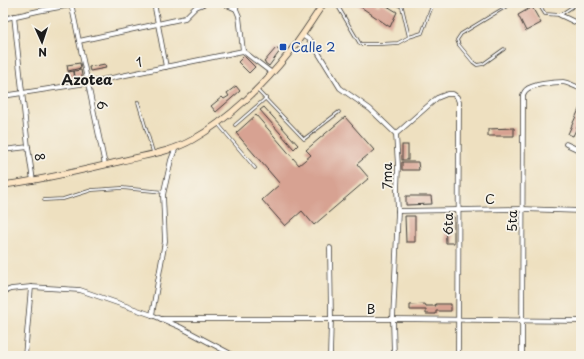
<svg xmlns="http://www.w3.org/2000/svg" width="584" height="359" font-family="'Playpen Sans',sans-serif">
<rect width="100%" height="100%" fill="#f7f3e8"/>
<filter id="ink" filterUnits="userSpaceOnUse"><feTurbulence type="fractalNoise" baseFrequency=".025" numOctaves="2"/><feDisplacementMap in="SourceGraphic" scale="8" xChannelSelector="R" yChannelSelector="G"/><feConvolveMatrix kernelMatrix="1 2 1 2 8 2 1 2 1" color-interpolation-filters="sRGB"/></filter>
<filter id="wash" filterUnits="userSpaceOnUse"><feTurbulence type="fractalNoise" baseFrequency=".012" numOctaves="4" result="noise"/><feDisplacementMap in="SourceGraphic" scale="16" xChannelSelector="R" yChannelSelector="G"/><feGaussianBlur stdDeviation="0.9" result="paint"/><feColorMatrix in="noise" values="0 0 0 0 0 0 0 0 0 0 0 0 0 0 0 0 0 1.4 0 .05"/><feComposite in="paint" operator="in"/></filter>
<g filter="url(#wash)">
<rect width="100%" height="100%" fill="#eee0c0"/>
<g id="blocks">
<g fill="#d7a292">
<path d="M355,3h19l4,3 2,-3h2l15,9 -7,15z"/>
<path d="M532,7l9,16 -15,8 -8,-16z"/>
<path d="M276,48l4,3 -11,15 -5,-4z"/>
<path d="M244,56l11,11 -6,6 -11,-11z"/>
<path d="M80,63l1,5 -13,3 -1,-6z"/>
<path d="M105,64l1,4 -16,3 -1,-4z"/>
<path d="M81,70l2,11 -7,1 -2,-11z"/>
<path d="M74,71l1,11h-5l-2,-10z"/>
<path d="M236,86l4,5 -24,21 -5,-6 11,-9 2,2 5,-3 -2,-3z"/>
<path d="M581,105v14l-8,17 -5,-2z"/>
<path d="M264,107l34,38 -4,4 -34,-39z"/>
<path d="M256,115l43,50 12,-10 -5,-5 39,-33 29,33 -17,14 12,14 -55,47 -12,-14 -17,15 -23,-26 18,-16 -44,-51z"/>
<path d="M514,128v8h-26v-7z"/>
<rect x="402" y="145" width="6" height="15"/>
<path d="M402,162h16l1,8h-17z"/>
<path d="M406,196h25l1,8 -26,1z"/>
<path d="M405,216h10v26h-9z"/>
<path d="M445,217h9v26h-8z"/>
<path d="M425,304l1,2h10l-1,-2h16v7h-15v3h-10v-4h-16v-5z"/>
</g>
</g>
</g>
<g filter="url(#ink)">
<use href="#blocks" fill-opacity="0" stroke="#3c3935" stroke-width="1"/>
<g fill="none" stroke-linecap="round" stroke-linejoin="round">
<defs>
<g id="lane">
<path d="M336,3l24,41h21l17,-1 11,-6 -7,-30 -7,-4"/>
<path d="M538,3l7,11 15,1 18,-12"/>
<path d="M409,37l13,-4 10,-27"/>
<path d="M504,49l-21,15 -6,1 -4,-3 -14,-17 -2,-5 4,-6 51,-31"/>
<path d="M257,90l47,49 35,-27"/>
<path d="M138,102l15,50"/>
<path d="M219,125l36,43"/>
<path d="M235,125l31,-27"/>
<path d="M44,200l19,-1 29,-9 30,-2 42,4"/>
</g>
<g id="street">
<path d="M71,3l34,162"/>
<path d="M154,3l12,64"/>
<path d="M222,3l14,6"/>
<path d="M237,3l-1,6 3,7 4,35"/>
<path d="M560,15l21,10"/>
<path d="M14,16l14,131 5,34"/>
<path d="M3,19l35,-8 33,-6"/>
<path d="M302,35l9,6 29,47 30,21 26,25 2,32 -1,24 1,21 -5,108 1,37"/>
<path d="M79,41l106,-23 11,-11 10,-4"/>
<path d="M3,96l84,-13 156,-32 29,22"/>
<path d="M396,134l41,-36 10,-4h6l4,3 2,5 -1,254"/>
<path d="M566,144l15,7"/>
<path d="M3,150l25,-3"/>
<path d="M398,211l124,-2 59,2"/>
<path d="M3,292l8,-3 20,-2 49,3 72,25 28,12 49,26 3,3"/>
<path d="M152,315l13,-74 -2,-46 8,-35 5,-13"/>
<path d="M161,319h232l188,2"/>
<path d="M25,356l6,-69"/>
<path d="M330,356l1,-37 -1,-71"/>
<path d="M522,356l1,-261c1,-2 1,-3 3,-5 6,-6 29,-8 37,-8 6,1 12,4 18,7"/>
</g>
<path id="secondary" d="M3,185c40,-5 80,-15 119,-24 24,-6 49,-9 70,-21 36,-20 72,-55 97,-87 13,-16 23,-33 35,-50"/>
</defs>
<use href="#lane" stroke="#3c3935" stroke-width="3.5"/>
<use href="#street" stroke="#3c3935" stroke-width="5.5"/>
<use href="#secondary" stroke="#3c3935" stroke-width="7"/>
<path stroke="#3c3935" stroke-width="1" stroke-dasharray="1 3" stroke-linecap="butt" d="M36,3l1,3"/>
<use href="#lane" stroke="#fff" stroke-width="2"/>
<use href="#street" stroke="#fff" stroke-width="4"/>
<use href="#secondary" stroke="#fce5c4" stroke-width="5.5"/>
</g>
</g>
<rect fill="#1a4fb4" stroke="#f7f3e8" stroke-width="1.5" x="279" y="43" width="8" height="8" rx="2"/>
<g text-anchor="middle" stroke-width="3.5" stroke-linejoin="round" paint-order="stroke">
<g font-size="13" fill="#164399" stroke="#f7f3e8" text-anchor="start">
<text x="291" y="52">Calle 2</text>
</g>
<g font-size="13" fill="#1c1c1c" stroke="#f7f3e8">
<text transform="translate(139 62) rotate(-12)" y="5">1</text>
<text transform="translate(102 105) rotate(78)" y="5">6</text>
<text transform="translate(40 157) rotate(82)" y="5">8</text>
<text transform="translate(387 176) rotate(-91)" y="5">7ma</text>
<text x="490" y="204">C</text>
<text transform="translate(512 221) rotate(-90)" y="5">5ta</text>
<text transform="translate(448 224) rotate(-90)" y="5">6ta</text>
<text x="371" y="314">B</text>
</g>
<g font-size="14" font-weight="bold" fill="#1c1c1c" stroke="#f7f3e8">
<text x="87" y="85">Azotea</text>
</g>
</g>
<rect width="584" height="359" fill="none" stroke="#f7f3e8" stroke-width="16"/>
<g transform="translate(42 42) rotate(177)" stroke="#f7f3e8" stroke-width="3" paint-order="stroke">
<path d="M0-3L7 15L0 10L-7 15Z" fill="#1c1c1c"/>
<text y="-6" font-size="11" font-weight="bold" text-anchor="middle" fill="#1c1c1c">N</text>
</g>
</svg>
